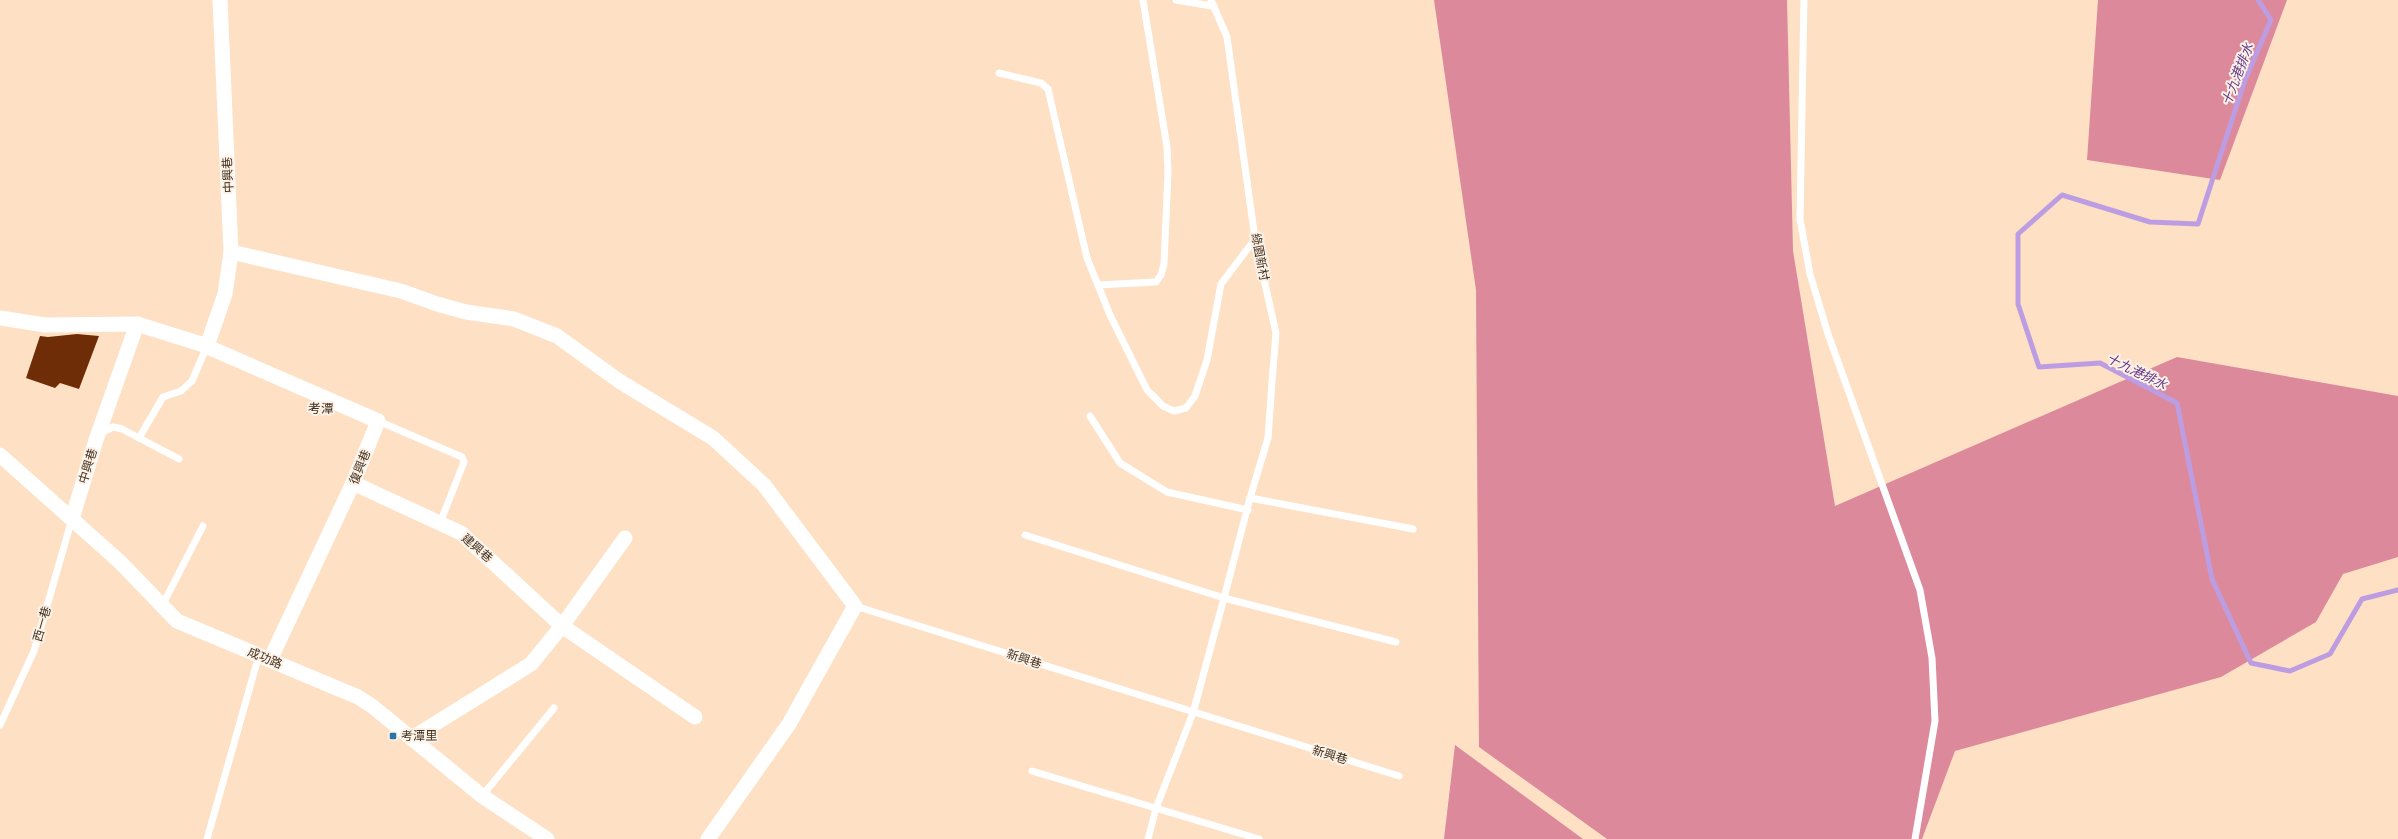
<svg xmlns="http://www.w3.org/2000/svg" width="2398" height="839" font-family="Quicksand,'Noto Sans TC',sans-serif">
<rect width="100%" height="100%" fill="#fee0c4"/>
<g fill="#dc899c">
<path d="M1434,0h353l6,251 42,255 342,-149 221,39v161l-55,17 -27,48 -95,55 -266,74 -33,88h-315l-128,-92 -3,-457z"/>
<path d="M2098,0h189l-67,180 -133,-20z"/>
<path d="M1455,745l128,94h-139z"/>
</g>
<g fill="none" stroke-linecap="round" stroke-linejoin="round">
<path stroke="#bd9de2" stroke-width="5" d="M2258,0l13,20 -26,60 -47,144 -48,-2 -88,-27 -44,39v70l21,63 61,-4 77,40 35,176 39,84 39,8 40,-17 32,-55 36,-9"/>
</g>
<path fill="#6e2d07" d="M77,334l22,2 -20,53 -19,-6 -5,5 -29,-10 14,-42 8,1z"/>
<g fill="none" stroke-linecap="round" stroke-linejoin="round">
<g stroke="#fff" stroke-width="7">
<path d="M1176,0l36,6"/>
<path d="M1804,0l-4,219 10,55 18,60 92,256 12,68 3,63 -20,118"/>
<path d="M999,73l42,10 7,6 39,169 23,57 37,75 16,16 11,5 12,-3 9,-12 12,-36 14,-76 34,-45"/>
<path d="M1098,285l58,-3 5,-7 3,-11 4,-91 -1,-26 -24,-147"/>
<path d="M1090,416l30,47 47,29 81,18"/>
<path d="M378,421l84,36 2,5 -24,61"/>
<path d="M101,433l12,-6 9,2 57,30"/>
<path d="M139,438l24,-41 18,-6 11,-10 15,-35"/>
<path d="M1250,498l163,31"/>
<path d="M1025,535l199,63 172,44"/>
<path d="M162,606l41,-80"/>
<path d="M855,606l544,170"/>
<path d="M0,725l34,-74 38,-132"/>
<path d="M1032,771l227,68"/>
<path d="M482,796l72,-88"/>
<path d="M207,839l52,-184"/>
<path d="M1148,839l8,-31 37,-95 31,-115 26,-100 18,-60 4,-56 4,-49 -21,-94 -28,-202 -16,-37"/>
</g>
<g stroke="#fff" stroke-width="15">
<path d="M231,252l170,39 36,13 29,8 48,7 43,17 62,45 94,57 51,47 91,121 -66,118 -81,115"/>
<path d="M0,318l45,7 92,-1 64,20 177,77 -25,62 -83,177"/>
<path d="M207,346l18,-52 6,-42 -11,-252"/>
<path d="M0,455l120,107 57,59 181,76 14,9 110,90 65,43"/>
<path d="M353,483l108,50 101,93 133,91"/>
<path d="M72,519l24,-79 41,-116"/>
<path d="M412,738l119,-74 31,-38 63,-88"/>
</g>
</g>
<rect fill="#2e73a8" stroke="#fcf2e8" stroke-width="1.5" x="389" y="732" width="8" height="8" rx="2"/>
<g text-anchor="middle" stroke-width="4" stroke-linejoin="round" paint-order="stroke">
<g font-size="12" fill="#44311e" stroke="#fcf2e8">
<text transform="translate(228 175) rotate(-93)" y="4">中興巷</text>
<text transform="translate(1260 257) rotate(79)" y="4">綠園新村</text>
<text transform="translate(88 466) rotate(-73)" y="4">中興巷</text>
<text transform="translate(360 467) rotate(-68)" y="4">復興巷</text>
<text transform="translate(477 548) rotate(41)" y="4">建興巷</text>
<text transform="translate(42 624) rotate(-74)" y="4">西一巷</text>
<text transform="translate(265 658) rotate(23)" y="4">成功路</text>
<text transform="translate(1024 659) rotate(18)" y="4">新興巷</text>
<text transform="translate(1330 755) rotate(17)" y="4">新興巷</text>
</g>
<g font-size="12" fill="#44311e" stroke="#fcf2e8" text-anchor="start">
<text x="401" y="740">考潭里</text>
</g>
<g font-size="13" font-style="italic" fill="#5f3586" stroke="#fcf2e8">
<text transform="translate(2237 74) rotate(-69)" y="5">十九港排水</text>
<text transform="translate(2137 371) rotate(26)" y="5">十九港排水</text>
</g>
<g font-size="13" fill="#44311e" stroke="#fcf2e8">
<text x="321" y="413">考潭</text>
</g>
</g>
</svg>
